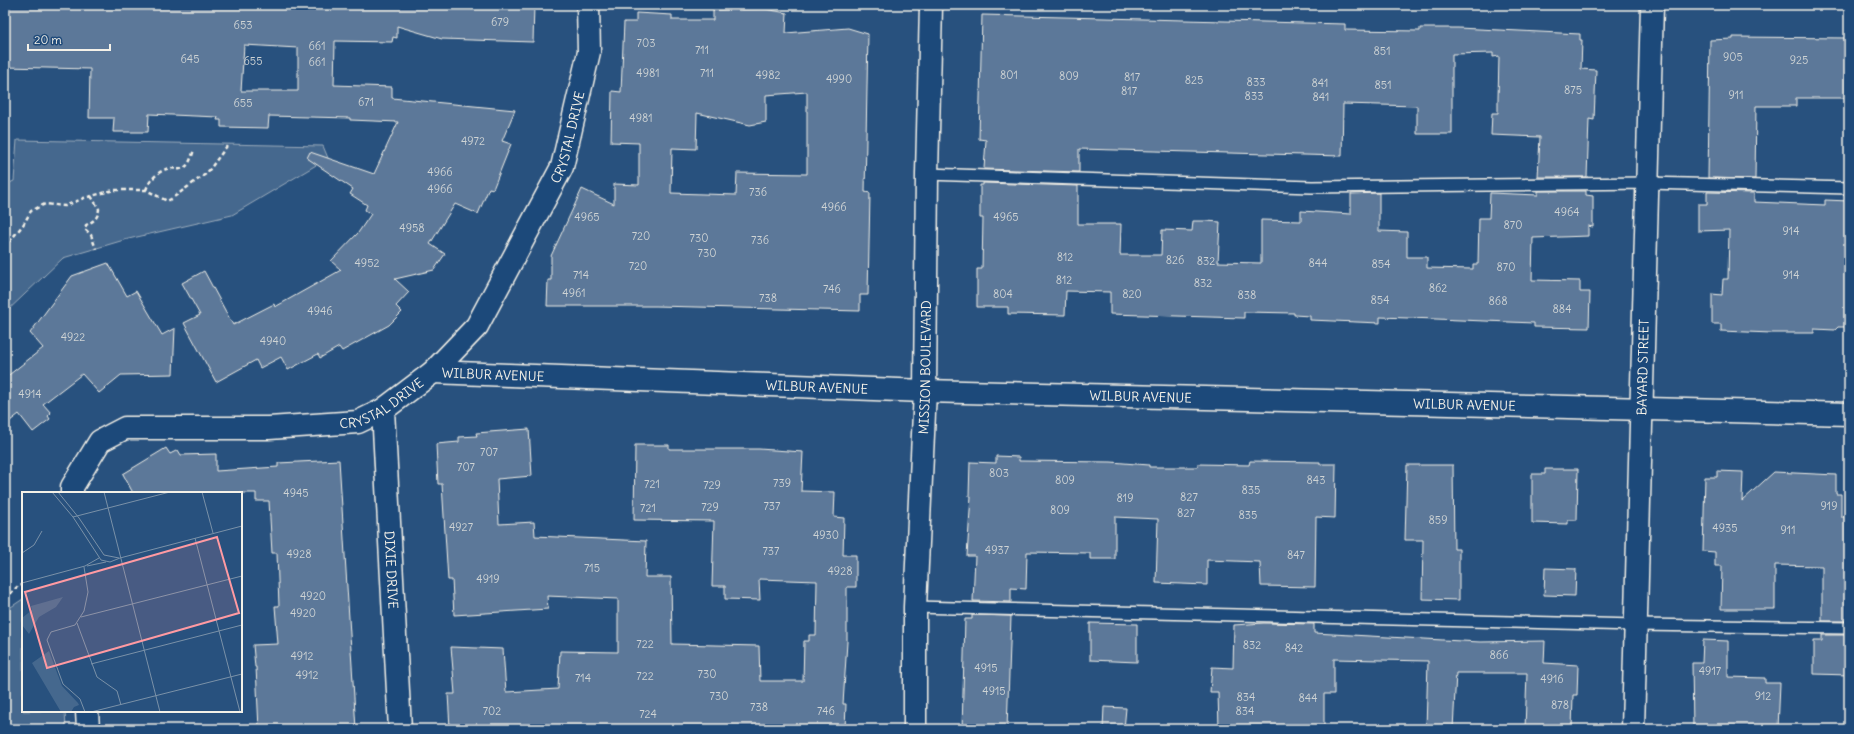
<svg xmlns="http://www.w3.org/2000/svg" width="1854" height="734" font-family="Delius,sans-serif">
<rect width="100%" height="100%" fill="#28517e"/>
<filter id="ink" filterUnits="userSpaceOnUse"><feTurbulence type="fractalNoise" baseFrequency=".025" numOctaves="2"/><feDisplacementMap in="SourceGraphic" scale="8" xChannelSelector="R" yChannelSelector="G"/><feConvolveMatrix kernelMatrix="1 2 1 2 8 2 1 2 1" color-interpolation-filters="sRGB"/></filter>
<g filter="url(#ink)">
<g fill="#45688e" stroke="#9cacbb">
<path d="M17,140l306,6 5,12 -96,57 -108,25 -61,18 -58,55v-128l9,-4z"/>
<path d="M23,599v112h42l1,18h-61v-118z"/>
</g>
<g fill="#5b7899" stroke="#f4f1e8" fill-rule="evenodd">
<path d="M5,5h529l-1,37 -91,-3 -45,-13v12l-4,-1 -1,5 -57,-1 -1,44 58,2v11l123,12 -13,31 9,3 -18,45 -4,-1 -11,26 -23,-10 -25,40 15,10 -11,16 -39,9 14,13 -13,14 6,6 -13,13 -47,26 -3,-4 -19,11 -2,-4 -30,16 -7,-13 -21,11 -4,-8 -40,22 -32,-59 16,-8 -18,-32 22,-12 29,54 41,-21 1,3 66,-37 -10,-9 27,-28 13,-19 -6,-4 2,-5 -17,-11 3,-5 -46,-31 3,-6 64,22 24,-52 -48,-2v-2l-81,-2 -1,12 -47,-1v-7h-4l1,-3 -69,-3 -1,18h-35l1,-14h-25l1,-49 -85,-2zM244,45l54,3v43h-57z"/>
<path d="M765,9l22,4 -1,20 62,-5 20,6 -3,158 5,1 -2,102h-8v16l-204,-5h-109l1,-26h3v-24l31,-67 32,15v-20l25,1v-42l-28,-1 1,-51 9,1 3,-70h12v-9l36,2v5h41v-10zM807,92v82l-70,-1 -1,22 -65,-2 1,-45 24,1 1,-36 53,12 16,-3v-27z"/>
<path d="M982,15l363,9v6l75,1v-3h38l122,6v6h2l-1,29 15,1 -2,50 -5,-1 -2,58h-49l2,-40 -49,-2 1,-22h6v-14l1,-43 -6,1v-4l-41,1v80h-35v-28l-74,-2 -1,52 -263,-7v23l-95,-3 2,-29 -7,-1z"/>
<path d="M1733,37l116,1v60h-53v8h-40l-1,73 -47,-1 2,-138 23,-1z"/>
<path d="M983,183l95,3v38h43l-1,31h41l1,-25 30,1 1,-10h13l14,1 -2,40 43,1v-43l40,1v-10l50,3v-20l28,-1v38l28,1v25h20v11l46,1v-5h5l1,-46h10l1,-25 48,2v-4h48v4l7,1v31l-5,-1v10l-55,2 -1,42 48,1v11h10l-1,36 -55,-1v-4l-98,-4 -56,-2v6l-70,-3v-4l-16,-1v-2l-50,-1v6l-134,-4v-22l-44,-1 -1,24 -57,-1v-7h-31v-38h5l1,-51h-3v-33h3z"/>
<path d="M1707,192l47,1v9l71,3v-5l24,1v126h-11l-3,3 -21,-1v4h-42l-51,-2v-7h-9v-30l10,1 1,-16h5l1,-49 -31,1v-27h9z"/>
<path d="M108,263l19,33 9,-5 26,44 13,-7 -2,46 -52,1 -22,18 -17,-19 -39,30 8,9 -3,3 2,3 -17,13 -14,-18 -14,11v-47l38,-30 -13,-15 42,-57z"/>
<path d="M529,429l3,47 -35,3 2,45 35,-2 1,14 111,5 -1,36h26l1,67 87,2 1,35h43l1,-40h5v-6h7l1,-54 -58,-2 1,21 -35,-1v-13h-13l2,-65 -80,-1 1,-75h34v4h90l44,3 -2,39 34,1 -1,25 10,1 -1,37h13v32h-9v55l-4,62h3l-1,25 -395,-1 -2,-34h7l-4,-47 52,2 3,43 52,-3 2,-38 58,1v-53l-71,-3 1,13 -94,6 -2,-35h-4l-6,-96h-4l-2,-40 23,-2v-5l18,-1 -1,-3z"/>
<path d="M166,448l4,6 8,-4 3,5 35,-1v17l62,-4v-4l61,-3 17,269h-97l-3,-62h-1l-2,-22 25,-1 -3,-38h4l-2,-53h-5l-3,-52h-13v-8h-123l-10,-19z"/>
<path d="M996,456l23,1v4l92,1 38,3v2h49v-3l51,1 1,-4 70,1v2h16l-1,54 -19,-1 -1,70 -54,-1 -1,-24 -53,-2v25l-51,-2 2,-64 -43,-2v42h-25v-6l-63,-1 -1,37 -15,-1v14l-38,-1 2,-45h-8l4,-60h-2l1,-34 26,1z"/>
<path d="M1407,465h46l1,84h5v51l-37,-1 1,-59h-18z"/>
<path d="M1545,469h33l-1,51h-9v4l-36,-1v-49h13z"/>
<path d="M1717,471l26,1 -1,29 32,-29 62,3v19h5v23h8v104h-27v-55l-47,-1v44h-54l1,-43h-7v-14l-12,-1 2,-74h12z"/>
<path d="M1545,568l31,1 -1,27 -31,-1z"/>
<path d="M972,615l39,1 -4,113h-45l3,-110h7z"/>
<path d="M1090,623l47,1v38l-47,-2z"/>
<path d="M1264,623l50,1v9l166,9 65,-1 -1,22 34,2 -1,30h-4l-1,34h-47l2,-56h-71l-3,56h-27l2,-68 -94,-2v35h-10v35h-105l-1,-37h-8l2,-25 21,1 1,-43z"/>
<path d="M1822,635h27v40l-35,-1v-33h8z"/>
<path d="M1703,640l25,1v36l37,1v5h15l-2,46h-85l-1,-66h10z"/>
<path d="M1104,707l22,1 -2,21h-21z"/>
</g>
<g fill="none" stroke-linecap="round" stroke-linejoin="round">
<defs>
<g id="lane">
<path d="M927,174l385,13 335,-4 202,5"/>
<path d="M915,607l721,18 213,3"/>
</g>
<g id="street">
<path id="s1" d="M433,372l492,19 924,23"/>
<path id="s2" d="M383,410l17,319"/>
<path id="s3" d="M72,493v-6l28,-46 25,-13h144l89,-6 25,-12 50,-38 44,-46 85,-159 27,-115 -1,-47"/>
<path d="M87,711l1,18"/>
<path id="s4" d="M1633,729l19,-724"/>
</g>
<g id="primary">
<path id="s5" d="M915,729v-122l10,-216 2,-217 4,-169"/>
</g>
</defs>
<use href="#lane" stroke="#f4f1e8" stroke-width="14"/>
<use href="#street" stroke="#f4f1e8" stroke-width="25"/>
<use href="#primary" stroke="#f4f1e8" stroke-width="25"/>
<g stroke="#f4f1e8" stroke-width="2.5" stroke-dasharray="4 3" stroke-linecap="butt">
<path d="M146,190c3,-10 14,-21 25,-22 3,0 6,2 9,1 9,-1 11,-11 14,-19"/>
<path d="M91,196l8,13c-1,9 -5,12 -13,16l-1,4 6,6 5,14"/>
<path d="M5,247l18,-22 8,-14 14,-7 20,2 19,-8 30,-8h32l21,11 4,-2 36,-26 20,-27"/>
<path d="M5,592l4,4"/>
<path d="M5,599l13,-13 5,-1"/>
</g>
<use href="#lane" stroke="#1f4a7a" stroke-width="11"/>
<use href="#street" stroke="#1f4a7a" stroke-width="22"/>
<use href="#primary" stroke="#1f4a7a" stroke-width="22"/>
</g>
</g>
<g text-anchor="middle" stroke-width="3" stroke-linejoin="round" paint-order="stroke">
<g font-size="11" fill="#ced3d4">
<text x="500" y="26">679</text>
<text x="243" y="29">653</text>
<text x="646" y="47">703</text>
<text x="317" y="50">661</text>
<text x="702" y="54">711</text>
<text x="1382" y="55">851</text>
<text x="1733" y="61">905</text>
<text x="190" y="63">645</text>
<text x="1799" y="64">925</text>
<text x="253" y="65">655</text>
<text x="317" y="66">661</text>
<text x="648" y="77">4981</text>
<text x="707" y="77">711</text>
<text x="768" y="79">4982</text>
<text x="1009" y="79">801</text>
<text x="1069" y="80">809</text>
<text x="1132" y="81">817</text>
<text x="839" y="83">4990</text>
<text x="1194" y="84">825</text>
<text x="1256" y="86">833</text>
<text x="1320" y="87">841</text>
<text x="1383" y="89">851</text>
<text x="1573" y="94">875</text>
<text x="1129" y="95">817</text>
<text x="1736" y="99">911</text>
<text x="1254" y="100">833</text>
<text x="1321" y="101">841</text>
<text x="366" y="106">671</text>
<text x="243" y="107">655</text>
<text x="641" y="122">4981</text>
<text x="473" y="145">4972</text>
<text x="440" y="176">4966</text>
<text x="440" y="193">4966</text>
<text x="758" y="196">736</text>
<text x="834" y="211">4966</text>
<text x="1567" y="216">4964</text>
<text x="587" y="221">4965</text>
<text x="1006" y="221">4965</text>
<text x="1513" y="229">870</text>
<text x="412" y="232">4958</text>
<text x="1791" y="235">914</text>
<text x="641" y="240">720</text>
<text x="699" y="242">730</text>
<text x="760" y="244">736</text>
<text x="707" y="257">730</text>
<text x="1065" y="261">812</text>
<text x="1175" y="264">826</text>
<text x="1206" y="265">832</text>
<text x="367" y="267">4952</text>
<text x="1318" y="267">844</text>
<text x="1381" y="268">854</text>
<text x="638" y="270">720</text>
<text x="1506" y="271">870</text>
<text x="581" y="279">714</text>
<text x="1791" y="279">914</text>
<text x="1064" y="284">812</text>
<text x="1203" y="287">832</text>
<text x="1438" y="292">862</text>
<text x="832" y="293">746</text>
<text x="574" y="297">4961</text>
<text x="1003" y="298">804</text>
<text x="1132" y="298">820</text>
<text x="1247" y="299">838</text>
<text x="768" y="302">738</text>
<text x="1380" y="304">854</text>
<text x="1498" y="305">868</text>
<text x="1562" y="313">884</text>
<text x="320" y="315">4946</text>
<text x="73" y="341">4922</text>
<text x="273" y="345">4940</text>
<text x="30" y="398">4914</text>
<text x="489" y="456">707</text>
<text x="466" y="471">707</text>
<text x="999" y="477">803</text>
<text x="1065" y="484">809</text>
<text x="1316" y="484">843</text>
<text x="782" y="487">739</text>
<text x="652" y="488">721</text>
<text x="712" y="489">729</text>
<text x="1251" y="494">835</text>
<text x="296" y="497">4945</text>
<text x="1189" y="501">827</text>
<text x="1125" y="502">819</text>
<text x="772" y="510">737</text>
<text x="1829" y="510">919</text>
<text x="710" y="511">729</text>
<text x="648" y="512">721</text>
<text x="1060" y="514">809</text>
<text x="1186" y="517">827</text>
<text x="1248" y="519">835</text>
<text x="1438" y="524">859</text>
<text x="461" y="531">4927</text>
<text x="1725" y="532">4935</text>
<text x="1788" y="534">911</text>
<text x="826" y="539">4930</text>
<text x="997" y="554">4937</text>
<text x="771" y="555">737</text>
<text x="299" y="558">4928</text>
<text x="1296" y="559">847</text>
<text x="592" y="572">715</text>
<text x="840" y="575">4928</text>
<text x="488" y="583">4919</text>
<text x="313" y="600">4920</text>
<text x="303" y="617">4920</text>
<text x="645" y="648">722</text>
<text x="1252" y="649">832</text>
<text x="1294" y="652">842</text>
<text x="1499" y="659">866</text>
<text x="302" y="660">4912</text>
<text x="986" y="672">4915</text>
<text x="1710" y="675">4917</text>
<text x="707" y="678">730</text>
<text x="307" y="679">4912</text>
<text x="645" y="680">722</text>
<text x="583" y="682">714</text>
<text x="1552" y="683">4916</text>
<text x="994" y="695">4915</text>
<text x="719" y="700">730</text>
<text x="1763" y="700">912</text>
<text x="1246" y="701">834</text>
<text x="1308" y="702">844</text>
<text x="1560" y="709">878</text>
<text x="759" y="711">738</text>
<text x="492" y="715">702</text>
<text x="826" y="715">746</text>
<text x="1245" y="715">834</text>
<text x="648" y="718">724</text>
</g>
<g font-size="13" fill="#f4f1e8" stroke="#1f4a7a">
<text dy="5" stroke="none"><textPath href="#s3" startOffset="686">CRYSTAL DRIVE</textPath></text>
<text dy="5" stroke="none"><textPath href="#s5" startOffset="362">MISSION BOULEVARD</textPath></text>
<text dy="5" stroke="none"><textPath href="#s4" startOffset="362">BAYARD STREET</textPath></text>
<text dy="5" stroke="none"><textPath href="#s1" startOffset="60">WILBUR AVENUE</textPath></text>
<text dy="5" stroke="none"><textPath href="#s1" startOffset="384">WILBUR AVENUE</textPath></text>
<text dy="5" stroke="none"><textPath href="#s1" startOffset="708">WILBUR AVENUE</textPath></text>
<text dy="5" stroke="none"><textPath href="#s3" startOffset="350">CRYSTAL DRIVE</textPath></text>
<text dy="5" stroke="none"><textPath href="#s1" startOffset="1032">WILBUR AVENUE</textPath></text>
<text dy="5" stroke="none"><textPath href="#s2" startOffset="160">DIXIE DRIVE</textPath></text>
</g>
</g>
<g transform="translate(22 492)">
<rect width="220" height="220" fill="#28517e"/>
<path d="M41,105l-7,10 -17,10 -10,17 -7,-9v-7l10,-8 -1,-4zM27,159l13,35 16,17 1,2 -5,2 -3,5h-10l-29,-49z" fill="#45688e"/>
<path fill="none" stroke="#7a91a8" stroke-width="1" d="M30,0l21,25 28,43 9,2 10,-4M36,0l21,26 25,37 15,3M82,0l56,220M180,0l11,41M51,25l97,-25M173,46l45,174M0,61l12,-8 8,-14M98,66l122,-32M65,74l19,-4M62,75l4,25 -4,19 -9,14 -24,7 -4,8 16,44 17,15 5,13M0,91l63,-17 14,-8M59,125l161,-41M55,131l20,54 20,14 4,14M69,172l151,-39M69,220l151,-38"/>
<path fill="#ff9aa2" fill-opacity="0.15" stroke="#ff9aa2" stroke-width="2" d="M195,45l22,76 -192,55 -22,-76z"/>
<rect width="220" height="220" fill="none" stroke="#f4f1e8" stroke-width="2"/>
</g>
<rect width="1854" height="734" fill="none" stroke="#1f4a7a" stroke-width="20"/>
<rect x="10" y="10" width="1834" height="714" fill="none" stroke="#f4f1e8" stroke-width="1.5" filter="url(#ink)"/>
<path d="M28 44v6h82v-6" fill="none" stroke="#f4f1e8" stroke-width="2"/>
<text x="34" y="44" font-size="12" fill="#f4f1e8" stroke="#1f4a7a" stroke-width="3" paint-order="stroke">20 m</text>
</svg>
